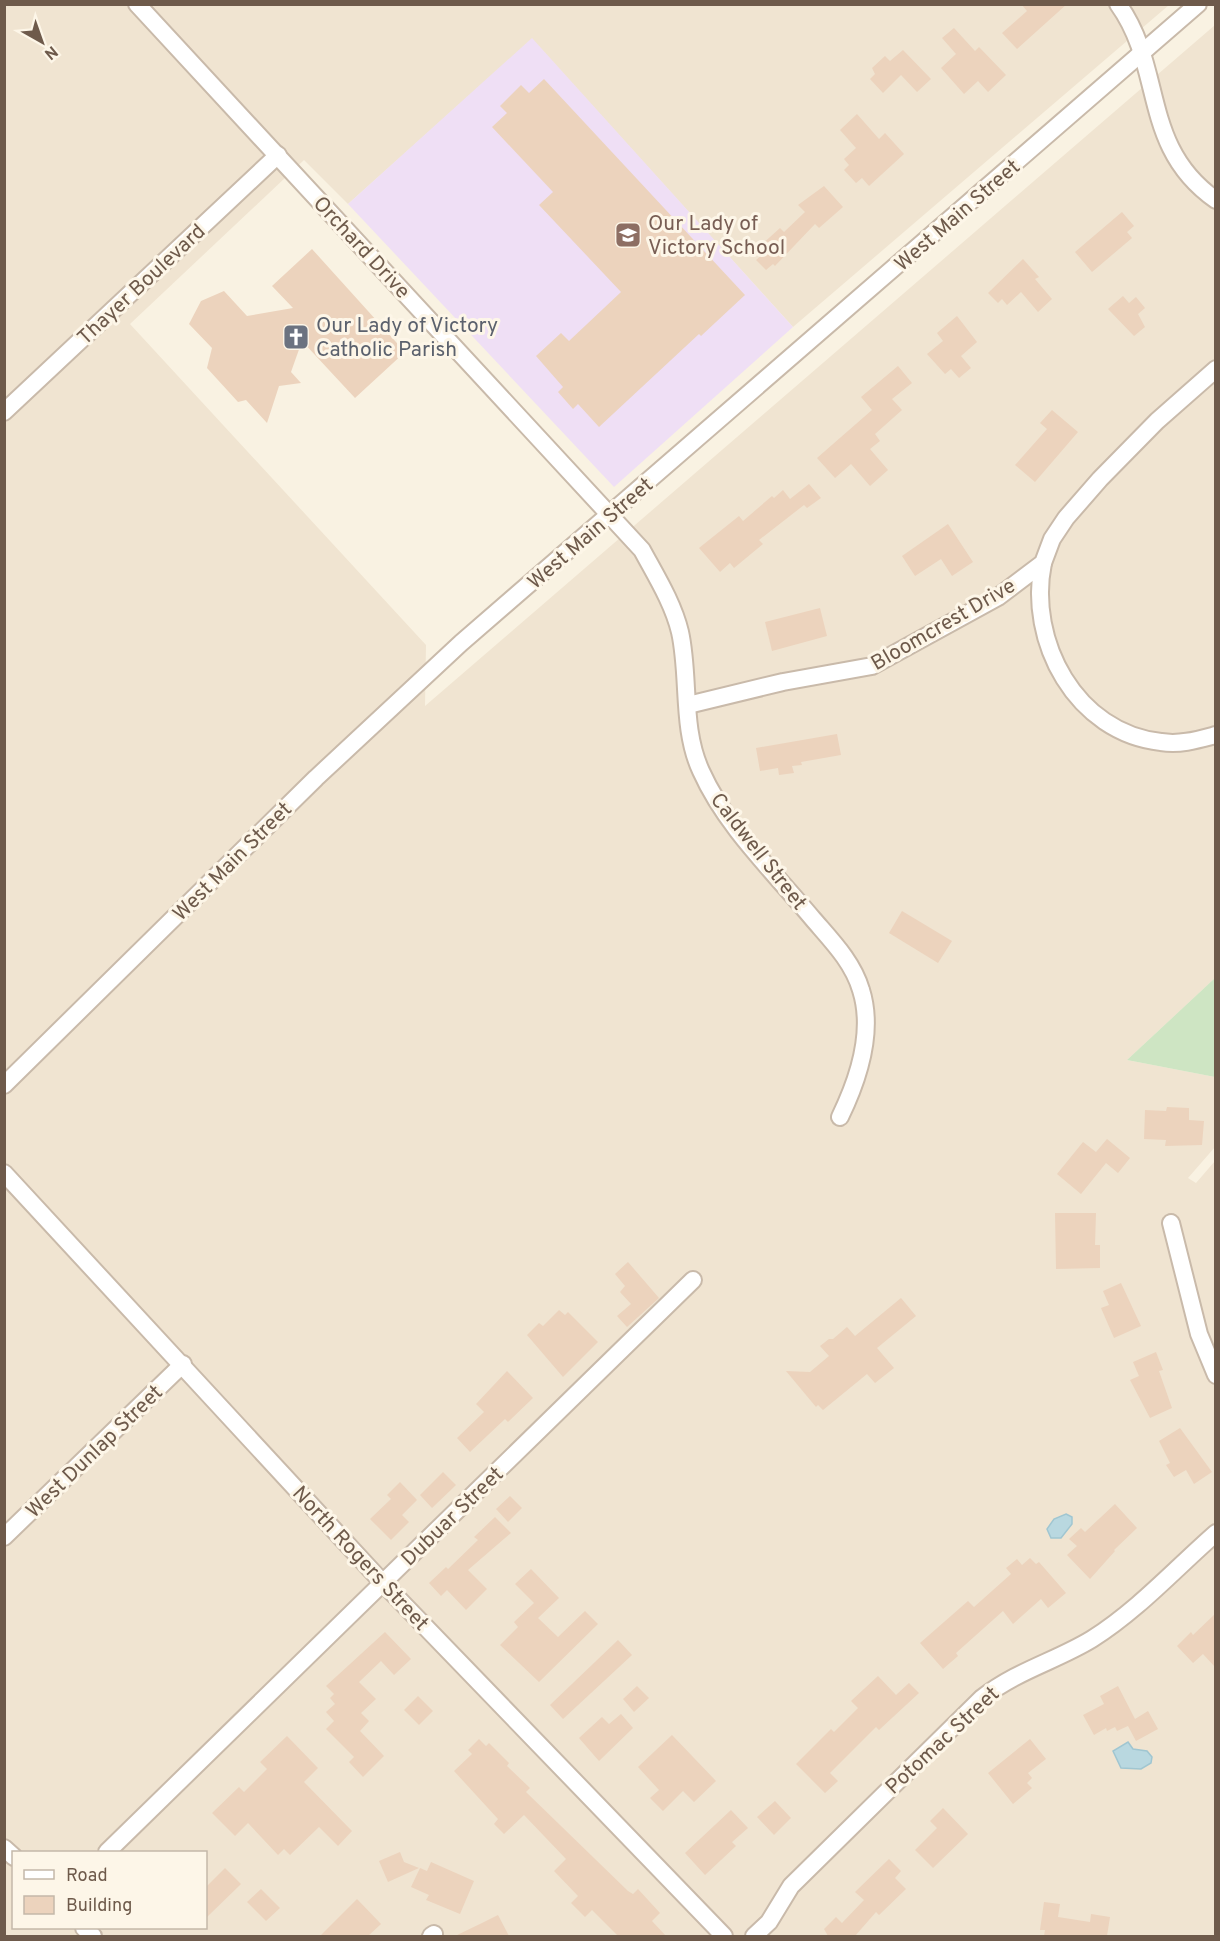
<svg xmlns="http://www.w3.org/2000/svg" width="1220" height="1941" font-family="Overpass,sans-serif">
<rect width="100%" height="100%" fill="#f9f2e2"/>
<path fill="#f0e4d1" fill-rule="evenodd" d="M5,5h1164l-376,322 -261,-288 -184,165 -44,-44 -174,164 296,321 -1,61 790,-681v953l-88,82 88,17v70l-27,31 8,5 19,-22v775h-1210zM14,1852h192v76h-192z"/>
<path fill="#efdff5" d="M532,38l261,289 -179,160 -266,-283z"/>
<path fill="#cee5c3" d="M1215,978v99l-88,-17z"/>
<g fill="#b9d8e0" stroke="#a0c6d1" stroke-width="1.5">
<path d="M1066,1514l6,3v7l-11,14h-10l-4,-9 7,-10z"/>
<path d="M1128,1742l5,7 14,2 5,6 -1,6 -10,6 -20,-1 -8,-17z"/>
</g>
<g fill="#ecd3bd">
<path d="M1021,4h46l-50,45 -15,-16 25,-22z"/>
<path d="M954,28l21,23 4,-4 27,28 -18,17 -10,-11 -14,13 -23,-26 15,-14 -14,-16z"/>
<path d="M903,50l28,29 -14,13 -16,-17 -18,18 -13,-14 5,-5 -3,-6 13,-12 5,5z"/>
<path d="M544,79l201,216 -44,41 -2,-2 -100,93 -21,-23 -5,5 -15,-17 5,-5 -27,-31 25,-23 8,8 52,-49 -82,-87 14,-13 -61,-65 15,-14 -7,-7 21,-21 8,8z"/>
<path d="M857,114l22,25 6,-6 19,21 -35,32 -7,-8 -6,5 -12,-13 5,-5 -5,-6 12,-11 -16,-18z"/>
<path d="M824,186l19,21 -24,21 -4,-4 -40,42 -2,-2 -7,6 -10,-10 7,-6 -5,-6 22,-20 4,4 21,-20 -7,-7z"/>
<path d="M1122,212l12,14 -7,6 5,6 -40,34 -17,-20z"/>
<path d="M312,249l93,103 -50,46 -53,-57 -11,31 10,11 -22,3 -12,37 -21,-23 -8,2 -31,-34 5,-20 -23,-24 12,-23 23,-10 23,25 46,-8 -21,-22z"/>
<path d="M1023,259l16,18 -4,2 17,20 -14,13 -17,-20 -14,13 -5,-6 -4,4 -10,-10z"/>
<path d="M1123,296l6,7 7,-6 9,11 -7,6 7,13 -11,9 -26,-27z"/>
<path d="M957,316l20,26 -16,14 10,12 -12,10 -8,-9 -6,5 -18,-20 16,-13 -6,-8z"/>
<path d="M898,366l14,17 -20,16 10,11 -27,24 5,7 -10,8 18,21 -18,16 -19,-22 -16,14 -18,-20 55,-48 -11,-13z"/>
<path d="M1052,410l26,22 -43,50 -20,-17 32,-36 -7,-6z"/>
<path d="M809,484l12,14 -14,10 -3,-3 -45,35 4,4 -29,24 -4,-5 -10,9 -21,-24 40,-32 4,5 29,-25 2,2 9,-8 7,9z"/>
<path d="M948,524l25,38 -21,14 -11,-17 -26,17 -13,-20z"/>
<path d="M820,608l7,28 -55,15 -7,-29z"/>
<path d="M837,734l4,21 -40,7 1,3 -10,1 2,7 -15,2 -1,-7 -18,3 -4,-23z"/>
<path d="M902,911l50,30 -14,22 -49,-30z"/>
<path d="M1167,1107l22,1v12l15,1 -2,24 -37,1 1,-6 -22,-1 1,-29 21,1z"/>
<path d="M1107,1139l23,19 -12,15 -12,-10 -25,31 -24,-20 26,-32 13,10z"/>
<path d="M1055,1213h41l-1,32h5v23l-44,1z"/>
<path d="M628,1262l31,36 -32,29 -10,-11 14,-12 -11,-12 5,-6 -10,-12z"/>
<path d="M1121,1283l20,43 -27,12 -13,-30 8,-3 -6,-14z"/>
<path d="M901,1298l15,18 -39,32 17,20 -19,15 -8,-9 -44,36 -5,-5 -2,2 -30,-36 24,1 19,-16 -9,-10 9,-7h4l14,-12 8,9z"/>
<path d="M559,1310l6,5 3,-3 30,30 -35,35 -36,-42 12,-12 4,3z"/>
<path d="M1156,1352l7,18 -4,1 13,37 -22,10 -20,-38 9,-4 -6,-14z"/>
<path d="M507,1371l26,27 -25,24 -3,-3 -35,33 -13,-14 27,-26 -8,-8z"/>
<path d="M1180,1428l32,44 -18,12 -8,-14 -12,7 -8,-12 4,-2 -11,-22z"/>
<path d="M443,1472l13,13 -24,23 -12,-13z"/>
<path d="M400,1482l17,18 -15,15 7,7 -18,18 -21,-21 21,-20 -4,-4z"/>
<path d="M510,1496l12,12 -14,14 -12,-13z"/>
<path d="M1115,1504l22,24 -23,22 1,1 -25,28 -23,-24 10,-9 -8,-7 12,-11 4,4z"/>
<path d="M495,1517l16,16 -43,37 19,19 -21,21 -19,-20 -6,6 -12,-13 17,-16 2,2 30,-29 -4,-3z"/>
<path d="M1030,1558l6,6 3,-2 27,31 -18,15 -7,-9 -28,25 -10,-13 -47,42 2,3 -15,13 -23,-26 48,-42 6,6 37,-33 -5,-6 11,-9 5,6z"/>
<path d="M531,1569l28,29 -21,20 20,19 27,-26 13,13 -59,58 -39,-37 18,-18 -4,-5 20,-19 -19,-19z"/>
<path d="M1215,1614v53l-12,-13 -10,9 -16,-17 14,-14 2,3z"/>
<path d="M385,1632l26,27 -17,16 -13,-14 -22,21 17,17 -15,14 8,8 -9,10 24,25 -21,21 -14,-15 5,-5 -28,-28 8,-8 -8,-9 9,-8 -5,-6 4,-4 -8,-8z"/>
<path d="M618,1640l14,15 -69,64 -13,-14z"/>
<path d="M878,1676l18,19 13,-12 10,10 -40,37 -3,-3 -46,46 8,8 -13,12 -29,-29 35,-35 3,3 24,-24 -7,-7z"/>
<path d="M637,1686l12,12 -15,14 -11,-13z"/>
<path d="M1118,1686l17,33 13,-8 10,18 -22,12 -8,-15 -11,5 -2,-4 -8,4 -1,-3 -12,7 -11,-20 21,-11 -4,-8z"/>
<path d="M418,1696l15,15 -14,14 -15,-15z"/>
<path d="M621,1714l12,14 -34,33 -20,-23 23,-21 7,7z"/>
<path d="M672,1735l44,46 -22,21 -11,-11 -20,20 -13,-13 9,-8 -21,-23z"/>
<path d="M287,1736l31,32 -14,14 48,49 -14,15 -19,-19 -29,28 -6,-6 -6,6 -30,-32 -13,13 -23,-23 27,-26 5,5 23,-23 -7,-7z"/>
<path d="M479,1739l7,7 3,-3 20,20 -2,3 23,22 -4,4 102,99 5,3 5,-5 22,24 -8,8 14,15h-48l-26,-26 -7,7 -14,-14 7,-7 -24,-25 12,-12 -42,-44 -20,19 -10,-10 4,-5 -44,-48 18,-17 -4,-4z"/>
<path d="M1030,1739l16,20 -18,14 4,5 -5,5 5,5 -19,16 -25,-31z"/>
<path d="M775,1801l16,17 -17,17 -17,-18z"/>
<path d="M943,1808l25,26 -35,34 -18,-18 22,-22 -7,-7z"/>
<path d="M731,1810l17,18 -16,14 4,4 -31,29 -20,-22z"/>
<path d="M400,1852l4,10 15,6 -31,14 -9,-21z"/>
<path d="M889,1859l12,12 -6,7 11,11 -27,26 -3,-3 -21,24h-27l-4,-7 12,-12 6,6 22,-23 -9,-8z"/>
<path d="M431,1862l43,19 -14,33 -34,-14 3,-5 -18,-8 9,-19 7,3z"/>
<path d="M225,1868l16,16 -35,34v-31z"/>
<path d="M261,1889l19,19 -14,13 -19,-19z"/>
<path d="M357,1899l24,25 -13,12h-48z"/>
<path d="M1044,1902l16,2 -2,13 32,5 1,-8 19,3 -3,19h-63l1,-6h-5z"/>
<path d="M498,1915l11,21h-54l27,-13z"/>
</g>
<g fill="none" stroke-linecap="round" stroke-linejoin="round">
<defs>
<g id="minor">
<path d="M137,4l505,546c14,26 31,53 38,82 10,45 1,96 21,139 25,56 73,101 112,148 18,21 40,43 48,71 13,41 -3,90 -21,127"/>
<path d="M1118,4c47,65 22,143 98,196"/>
<path d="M4,412l274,-257"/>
<path d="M1043,563c-16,78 33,170 118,179 19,3 36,-2 55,-7"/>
<path d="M688,705l95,-23 89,-16 126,-69 45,-34 9,-24 14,-21 34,-39 57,-58 59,-52"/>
<path d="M4,1085l312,-307 145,-135 737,-639"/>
<path d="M4,1173l379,410 341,353"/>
<path d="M1171,1223l28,111 17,41"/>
<path d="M4,1537l179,-173"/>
<path d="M4,1848l10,9"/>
<path d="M107,1852l586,-572"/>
<path d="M84,1928l9,8"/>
<path d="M431,1936l3,-2"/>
<path d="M754,1936l15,-14 22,-36 191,-188c36,-28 74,-37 110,-59 46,-29 84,-71 124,-106"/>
</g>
</defs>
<use href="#minor" stroke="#c9baaa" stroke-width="20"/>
<use href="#minor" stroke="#fff" stroke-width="16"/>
</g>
<defs>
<symbol id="school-square" viewBox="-11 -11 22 22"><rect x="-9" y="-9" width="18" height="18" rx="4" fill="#8d6e63" stroke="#fdf6e8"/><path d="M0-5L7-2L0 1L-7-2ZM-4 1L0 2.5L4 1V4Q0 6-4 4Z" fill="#fff"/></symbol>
<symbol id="church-square" viewBox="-11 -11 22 22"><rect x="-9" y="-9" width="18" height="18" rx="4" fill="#6b7280" stroke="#fdf6e8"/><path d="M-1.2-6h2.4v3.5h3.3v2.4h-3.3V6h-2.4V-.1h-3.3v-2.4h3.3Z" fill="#fff"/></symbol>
</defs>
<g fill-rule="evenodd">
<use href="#school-square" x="613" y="220" width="30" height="30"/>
<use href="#church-square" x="281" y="322" width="30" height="30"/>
</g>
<g text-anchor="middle" stroke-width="6" stroke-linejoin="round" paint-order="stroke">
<g font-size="21" fill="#6e5a4b" stroke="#fdf6e8">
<text transform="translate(957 215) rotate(-41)" y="7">West Main Street</text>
<text transform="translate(362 247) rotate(47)" y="7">Orchard Drive</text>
<text transform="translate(141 284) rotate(-43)" y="7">Thayer Boulevard</text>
<text transform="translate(590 533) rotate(-41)" y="7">West Main Street</text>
<text transform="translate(943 624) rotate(-30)" y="7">Bloomcrest Drive</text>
<text transform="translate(759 851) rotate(52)" y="7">Caldwell Street</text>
<text transform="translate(232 861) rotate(-45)" y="7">West Main Street</text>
<text transform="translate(94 1451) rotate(-44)" y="7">West Dunlap Street</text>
<text transform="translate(452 1516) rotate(-44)" y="7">Dubuar Street</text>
<text transform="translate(361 1558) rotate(47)" y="7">North Rogers Street</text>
<text transform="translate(942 1740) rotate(-43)" y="7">Potomac Street</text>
</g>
<g font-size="21" fill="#785e54" stroke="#fdf6e8" text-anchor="start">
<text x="648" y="230">Our Lady of<tspan x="648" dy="24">Victory School</tspan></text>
</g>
<g font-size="21" fill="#5b616d" stroke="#fdf6e8" text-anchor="start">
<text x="316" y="332">Our Lady of Victory<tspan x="316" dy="24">Catholic Parish</tspan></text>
</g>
</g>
<rect width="1220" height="1941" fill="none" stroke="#6e5a4b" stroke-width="12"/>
<rect x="12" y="1851" width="195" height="78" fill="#fdf6e8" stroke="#c4b8a9" stroke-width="1.5"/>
<rect x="24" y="1870" width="30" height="9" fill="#ffffff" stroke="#c4b8a9" stroke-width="1.5"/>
<text x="66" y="1881" font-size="18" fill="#6e5a4b">Road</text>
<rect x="24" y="1896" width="30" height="18" fill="#ecd3bd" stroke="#c4b8a9" stroke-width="1.5"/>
<text x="66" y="1911" font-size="18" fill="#6e5a4b">Building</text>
<g transform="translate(42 42) rotate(140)" stroke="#fdf6e8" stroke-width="4.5" paint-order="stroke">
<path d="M0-4.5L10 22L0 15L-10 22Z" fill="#6e5a4b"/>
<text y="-9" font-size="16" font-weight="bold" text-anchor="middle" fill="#6e5a4b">N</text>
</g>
</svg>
